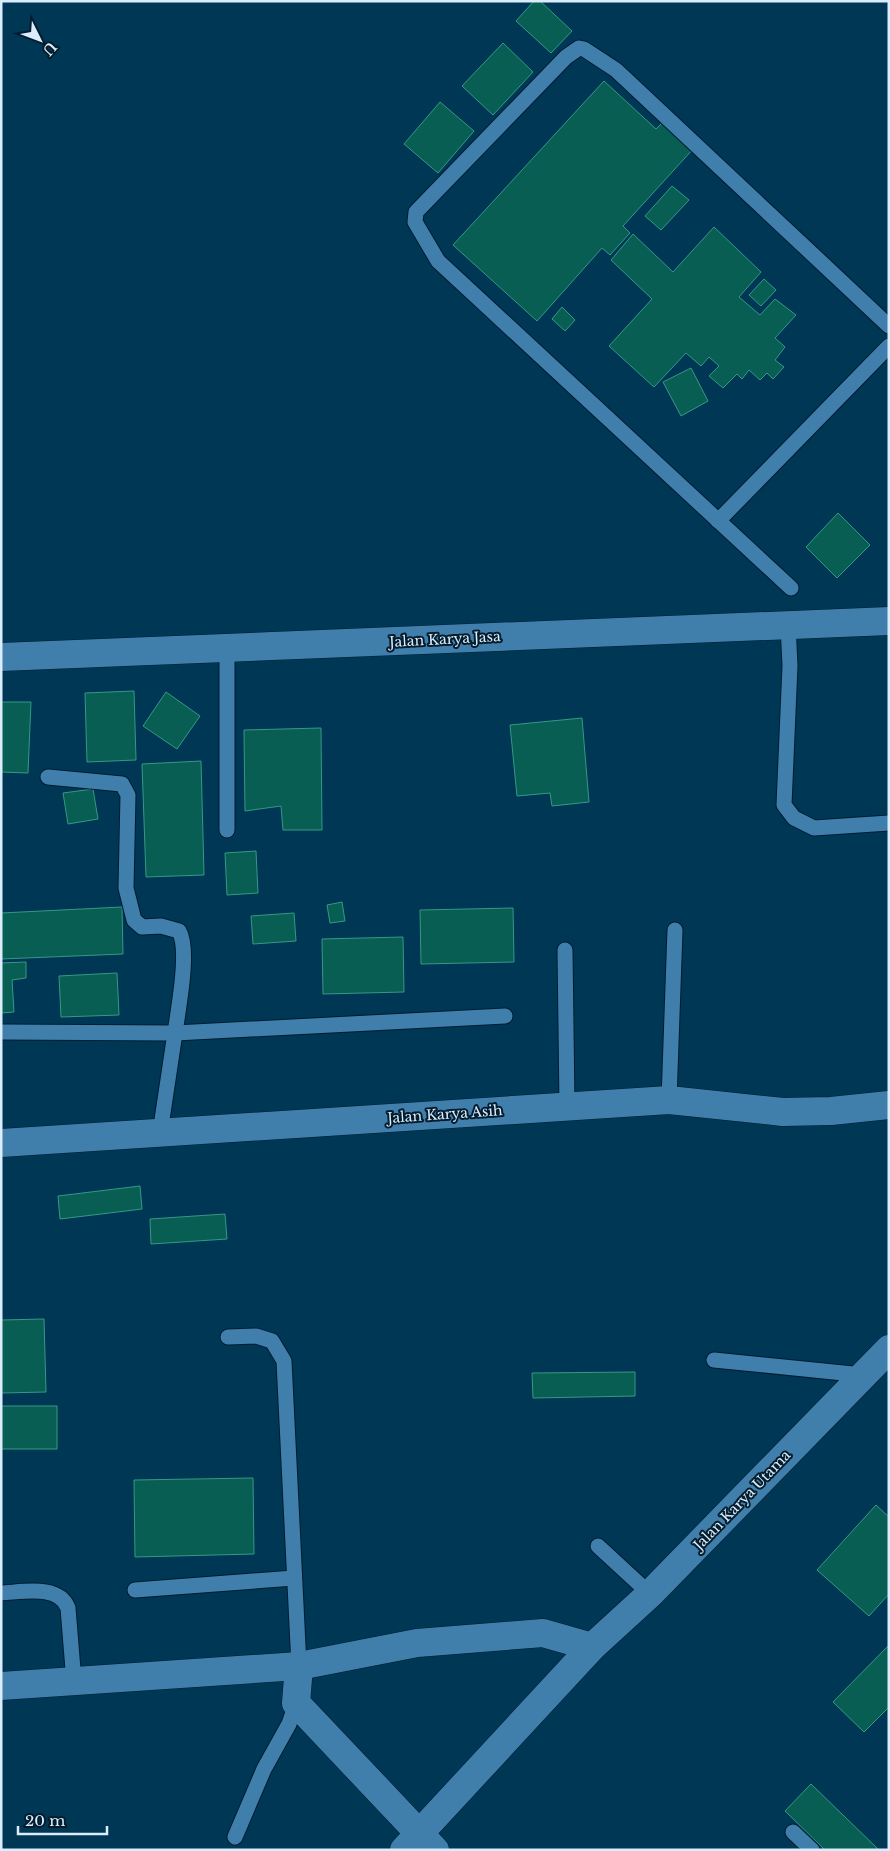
<svg xmlns="http://www.w3.org/2000/svg" width="890" height="1851" font-family="'Libre Baskerville',serif">
<rect width="100%" height="100%" fill="#003755"/>
<g fill="#095e53" stroke="#359888">
<path d="M534,1h6l32,30 -21,22 -35,-32z"/>
<path d="M503,43l30,29 -40,43 -31,-29z"/>
<path d="M604,81l52,48 8,-8 29,28 -70,77 7,7 -20,22 -8,-7 -65,73 -84,-76z"/>
<path d="M440,102l34,29 -36,42 -34,-29z"/>
<path d="M672,186l17,14 -28,30 -16,-14z"/>
<path d="M714,227l47,45 -22,25 21,18 15,-16 21,16 -21,23 10,9 -10,13 9,7 -11,12 -6,-6 -7,7 -11,-10 -7,9 -5,-5 -14,14 -14,-12 10,-10 -10,-9 -8,9 -15,-13 -32,34 -45,-41 43,-47 -41,-39 22,-26 40,38z"/>
<path d="M764,279l12,11 -15,16 -12,-11z"/>
<path d="M562,307l13,13 -10,11 -13,-12z"/>
<path d="M691,368l17,33 -27,15 -18,-34z"/>
<path d="M838,513l32,32 -33,33 -31,-31z"/>
<path d="M134,691l2,69 -49,2 -2,-69z"/>
<path d="M166,692l34,24 -23,33 -34,-23z"/>
<path d="M1,702h30l-3,71 -27,-1z"/>
<path d="M582,718l7,84 -37,4 -2,-13 -33,3 -7,-71z"/>
<path d="M321,728l1,102h-39l-2,-24 -36,5 -1,-81z"/>
<path d="M201,761l3,114 -58,2 -4,-113z"/>
<path d="M93,789l5,30 -30,5 -5,-31z"/>
<path d="M256,851l2,42 -31,2 -2,-42z"/>
<path d="M342,902l3,19 -15,2 -3,-18z"/>
<path d="M122,907l1,47 -122,5v-46z"/>
<path d="M513,908l1,54 -93,2 -1,-54z"/>
<path d="M294,913l2,28 -43,3 -2,-28z"/>
<path d="M403,937l1,55 -81,2 -1,-55z"/>
<path d="M26,962v16l-14,2 2,32 -13,1v-50z"/>
<path d="M117,973l2,42 -58,2 -2,-41z"/>
<path d="M140,1186l2,23 -82,10 -2,-23z"/>
<path d="M225,1214l2,25 -76,5 -1,-25z"/>
<path d="M44,1319l2,73 -45,1v-73z"/>
<path d="M635,1372v24l-102,2 -1,-25z"/>
<rect x="1" y="1406" width="56" height="43"/>
<path d="M253,1478l1,76 -119,3 -1,-77z"/>
<path d="M876,1505l13,12v77l-20,22 -52,-46z"/>
<path d="M889,1645v62l-25,25 -31,-30z"/>
<path d="M811,1784l68,66h-54l-40,-39z"/>
</g>
<g fill="none" stroke-linecap="round" stroke-linejoin="round">
<defs>
<g id="service">
<path d="M718,521l171,-175"/>
<path d="M791,588l-353,-327 -23,-39 1,-10 150,-155 13,-9 5,1 32,21 273,256"/>
<path d="M788,624l2,42 -6,139 10,13 20,10 75,-5"/>
<path d="M227,830v-181"/>
<path d="M565,950l2,156"/>
<path d="M1,1032l174,1c3,-23 15,-84 4,-102l-18,-5 -19,1 -8,-7 -8,-32 2,-93 -6,-11 -74,-7"/>
<path d="M669,1100l6,-170"/>
<path d="M160,1133l15,-100 330,-17"/>
<path d="M228,1337l28,-1 16,5 12,20 15,305"/>
<path d="M714,1360l149,15"/>
<path d="M598,1546l52,48"/>
<path d="M135,1590l159,-12"/>
<path d="M1,1593c22,-1 58,-9 67,15l6,74"/>
<path d="M793,1832l19,18"/>
<path d="M235,1837l29,-68 25,-45 7,-21"/>
</g>
<g id="minor">
<path d="M1,1143l668,-43 114,12 48,-1 58,-6"/>
<path d="M299,1666l-3,37 139,147"/>
<path d="M1,1686l298,-20 118,-23 126,-10 49,14"/>
<path d="M404,1850l188,-203 58,-53 239,-245"/>
</g>
<path id="tertiary" d="M1,657l888,-36"/>
</defs>
<use href="#service" stroke="#001d32" stroke-width="17"/>
<use href="#minor" stroke="#001d32" stroke-width="29"/>
<use href="#tertiary" stroke="#001d32" stroke-width="29"/>
<use href="#service" stroke="#407fab" stroke-width="15"/>
<use href="#minor" stroke="#407fab" stroke-width="28"/>
<use href="#tertiary" stroke="#407fab" stroke-width="28"/>
</g>
<g text-anchor="middle" stroke-width="4" stroke-linejoin="round" paint-order="stroke">
<g font-size="14" fill="#dbedfc" stroke="#031d2e">
<text transform="translate(445 639) rotate(-3)" y="5">Jalan Karya Jasa</text>
<text transform="translate(445 1114) rotate(-4)" y="5">Jalan Karya Asih</text>
<text transform="translate(742 1500) rotate(-46)" y="5">Jalan Karya Utama</text>
</g>
</g>
<rect width="890" height="1851" fill="none" stroke="#dbedfc" stroke-width="5"/>
<g transform="translate(40 40) rotate(132)" stroke="#031d2e" stroke-width="4" paint-order="stroke">
<path d="M0-4L9 19L0 12L-9 19Z" fill="#dbedfc"/>
<text y="-8" font-size="14" font-weight="bold" text-anchor="middle" fill="#dbedfc">U</text>
</g>
<path d="M18 1826v8h89v-8" fill="none" stroke="#dbedfc" stroke-width="2.5"/>
<text x="25" y="1826" font-size="15" fill="#dbedfc" stroke="#031d2e" stroke-width="4" paint-order="stroke">20 m</text>
</svg>
